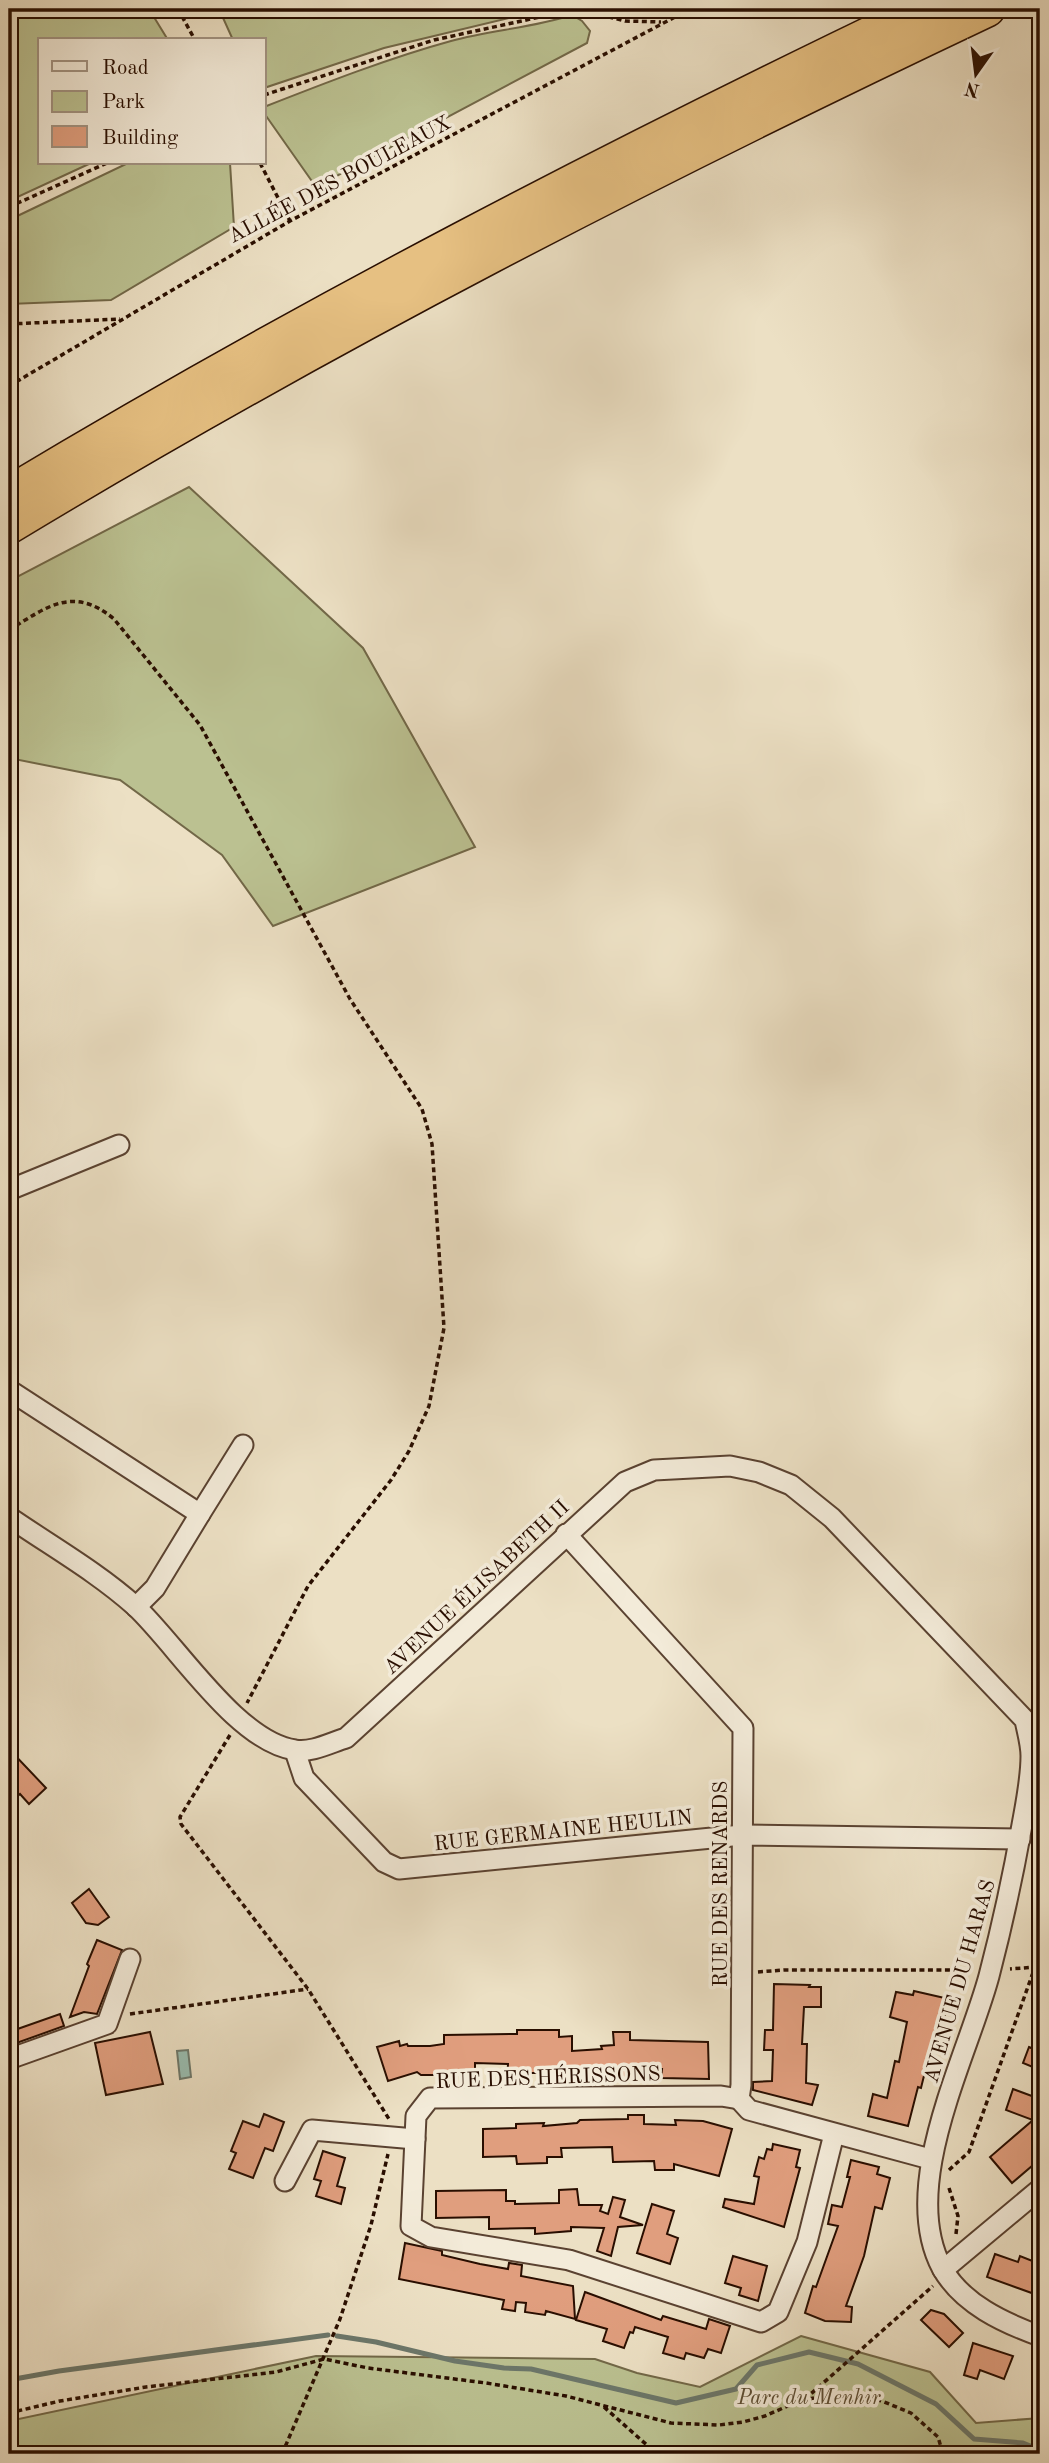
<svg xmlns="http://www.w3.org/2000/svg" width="1049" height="2463" font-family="'Old Standard TT',serif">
<rect width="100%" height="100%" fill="#ece0c4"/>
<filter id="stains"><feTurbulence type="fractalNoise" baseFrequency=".00286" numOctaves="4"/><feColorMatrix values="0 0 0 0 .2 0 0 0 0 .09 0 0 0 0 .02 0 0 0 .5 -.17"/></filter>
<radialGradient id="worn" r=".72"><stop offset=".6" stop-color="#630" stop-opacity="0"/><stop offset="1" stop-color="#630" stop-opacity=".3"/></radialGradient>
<g fill="#bbc191" stroke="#726848" stroke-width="2">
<path d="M84,9h65l19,31h-128v123h51l-82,38v-183l53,-4z"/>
<path d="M219,9h327l-162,39 -120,40v-48h-31z"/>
<path d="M572,15l10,6 8,10 -3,12 -271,144 -52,-74v-6c61,-24 125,-49 187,-66 40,-11 81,-13 121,-26z"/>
<path d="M128,163h102l4,64 -123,73 -102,4v-84z"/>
<path d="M189,487l174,161 112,199 -202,79 -51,-71 -102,-75 -111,-22v-177z"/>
<path d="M801,2336l129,36 46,51 64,-5v36h-1031v-33l307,-65 279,3 42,14 63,14z"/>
</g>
<path fill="#99bdb0" stroke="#6c776a" stroke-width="2" d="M188,2050l3,27 -11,2 -3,-28z"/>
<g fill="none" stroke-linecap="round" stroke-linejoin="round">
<g stroke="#6c776a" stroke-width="5">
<path d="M337,2336l39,6 79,19 49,7 27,1 145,34 60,-14 21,-24 52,-13 49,12 78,40 38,35 49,4 17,7"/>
<path d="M9,2380l50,-9 269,-36"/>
</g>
</g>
<g fill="#e09e7e" stroke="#290e00" stroke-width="2">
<path d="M9,1749l37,39 -17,16 -9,-10 -11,10z"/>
<path d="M89,1889l20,28 -11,8 -12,-2 -14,-20z"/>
<path d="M97,1940l25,10 -25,64 -13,-2 -14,5 19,-51 -2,-2z"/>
<path d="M774,1984l36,1 -1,2h12v20h-17l-2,37h5l-1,39 12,2 -6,20 -59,-15v-8l19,-1 1,-31h-9l1,-20h8z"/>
<path d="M914,1991l35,8 -11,41 -5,-1 -12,49 -3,-1 -10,39 -40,-10 5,-22 14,4 8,-37 4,1 8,-40 -17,-5 6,-25 17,3z"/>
<path d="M60,2014l4,12 -53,19 -2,-13z"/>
<path d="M517,2030h42v7l13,-1v15l30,-2 -1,-3 13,-1 -1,-13h17v8l78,2 1,37 -48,-1 1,-9h-30l1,10 -30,1 -1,-13 -29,2 1,11h-15v-7h-31v9h-21l1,-18 -33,-1v8l-35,1v3h-19l-4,-3 -29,9 -11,-34 22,-6 1,5 7,-2 1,2h22l14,-2v-9l73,-1z"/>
<path d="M150,2032l13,52 -57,11 -11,-52z"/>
<path d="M1029,2047l11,5v18l-17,-7z"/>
<path d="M1013,2089l27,10v76l-8,-9 -20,17 -22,-26 43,-37 -27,-10z"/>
<path d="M264,2114l20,8 -11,29 -8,-3 -12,30 -24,-9 7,-16 -5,-2 12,-30 16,6z"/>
<path d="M628,2115h16v9l32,1 -1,-5 28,1 29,8 -13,47 -45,-12v6h-19l-1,-9 -41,1 -1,-15 -51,1 1,9h-15v6l-30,1 -1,-8 -33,1v-28l33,-1v-4l28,-1 -1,3 34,-3 3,-3 48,-1z"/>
<path d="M773,2144l27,6 -4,17 4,1 -16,59 -61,-20 2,-8 29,5 5,-27 -5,-1 5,-19 5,2 3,-10 5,1z"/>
<path d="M323,2151l22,7 -8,28 8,2 -4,16 -25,-8 5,-15 -7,-2z"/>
<path d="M851,2160l28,7 -2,7 13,4 -8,31 -7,-2 -11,49 -18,50 6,1 -1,15 -26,-1 -20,-8 8,-27 3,1 22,-61 -10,-2 4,-19 10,2 8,-30h-3z"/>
<path d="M577,2189l2,16h23l-2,6 8,3 5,-17 12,3 -5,17 23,8 -25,2 -7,29 -14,-5 7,-23 -33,-1v4l-36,3v-6l-46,1v-12l-53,1v-27l70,-1v11h9v3l44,-1v-13z"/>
<path d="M652,2204l22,7 -7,23 11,4 -8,26 -33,-11z"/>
<path d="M405,2243l37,8v4l38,9 28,5 1,-6 13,2 -1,11 52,10 2,33 -29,-8 -1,4 -20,-3 1,-9 -10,-1 -1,9 -13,-2 2,-9 -105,-21z"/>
<path d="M995,2254l23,8 2,-6 20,8v32l-53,-19z"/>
<path d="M733,2256l34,10 -9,35 -19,-6 2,-7 -16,-5z"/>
<path d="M585,2292l76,28 2,-4 43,13 3,-10 21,7 -9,27 -13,-4 -4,9 -18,-5 -2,6 -21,-6 5,-16 -33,-10 -2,6 -3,-1 -6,16 -21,-7 4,-12 -31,-9z"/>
<path d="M931,2310l13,4 19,19 -14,14 -28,-27z"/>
<path d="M973,2343l40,13 -9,23 -24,-9 -3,9 -13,-4z"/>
</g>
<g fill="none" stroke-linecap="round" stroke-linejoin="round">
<defs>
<g id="minor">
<path d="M9,1190l110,-45"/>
<path d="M9,1390l191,124 -45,74 -19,19"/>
<path d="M200,1514l43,-69"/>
<path d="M9,1517c42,29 88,55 126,89 42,39 102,136 160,144 16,3 35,-7 51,-12l279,-256 29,-12 76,-4 29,6 32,13 41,33 193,202c2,11 6,24 6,36 0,23 -5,47 -9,69 -9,51 -20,101 -33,151 -22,82 -91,210 -47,292 20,36 62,55 98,68"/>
<path d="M566,1534l177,194 -2,357 -2,14 10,11 181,49"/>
<path d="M295,1751l9,27 80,84 15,7 343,-34 278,4"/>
<path d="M9,2059l98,-35 23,-65"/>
<path d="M739,2099l-18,-3 -291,2 -14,18 -5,110 20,11 138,23 192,62 17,-10 29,-70 27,-108"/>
<path d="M285,2181l27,-51 103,9"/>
<path d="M943,2270l97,-81"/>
</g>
<g id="motorway">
<path d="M9,494c296,-178 603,-336 914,-485"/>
<path d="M9,526c316,-191 644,-359 978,-517"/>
</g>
</defs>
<use href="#minor" stroke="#5a4231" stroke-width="23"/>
<use href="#motorway" stroke="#290e00" stroke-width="38"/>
<g stroke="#290e00" stroke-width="3.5" stroke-dasharray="5 3.5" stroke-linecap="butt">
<path d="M178,9l17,31"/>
<path d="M264,95l170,-55 138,-30 13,1 40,10 36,1"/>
<path d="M260,163l30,58"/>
<path d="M9,207l98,-44"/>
<path d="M9,324l111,-5"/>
<path d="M9,386l281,-165 400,-212"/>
<path d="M9,630c38,-23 64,-45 105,-11l86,106 150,274 72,110 10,35 12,184 -15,78 -20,45 -18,29 -83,106 -61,117"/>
<path d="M230,1735l-50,82 1,7 127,165 81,130"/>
<path d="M758,1972l26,-2h187"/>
<path d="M130,2014l178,-25"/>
<path d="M949,2170l20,-18 66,-185 -25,2"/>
<path d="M949,2188l9,28 -2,18"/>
<path d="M805,2399l128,-113"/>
<path d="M604,2407l53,47"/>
<path d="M9,2413l51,-12 86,-14 130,-15 48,-13 44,9 118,15 80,13 105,27 48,2 24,-3 22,-6 34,-15 25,-5 32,-1 26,6 29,12 27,24 5,17"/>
<path d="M282,2454l58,-135 31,-94 17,-71"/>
</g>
<use href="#minor" stroke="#f3ebd9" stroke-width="19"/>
<use href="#motorway" stroke="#e6c082" stroke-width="35"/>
</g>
<g text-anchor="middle" stroke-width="7" stroke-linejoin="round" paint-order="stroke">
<g font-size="21" fill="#290e00" stroke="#f3ebd9">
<text transform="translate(339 179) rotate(-28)" y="7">ALLÉE DES BOULEAUX</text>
<text transform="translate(476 1587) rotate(-43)" y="7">AVENUE ÉLISABETH II</text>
<text transform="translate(563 1830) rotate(-6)" y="7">RUE GERMAINE HEULIN</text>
<text transform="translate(720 1884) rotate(-90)" y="7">RUE DES RENARDS</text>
<text transform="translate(959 1981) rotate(-74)" y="7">AVENUE DU HARAS</text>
<text transform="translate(548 2077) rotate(-2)" y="7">RUE DES HÉRISSONS</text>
</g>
<g font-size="21" font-style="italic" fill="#5c4d33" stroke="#f3ebd9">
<text x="809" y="2404">Parc du Menhir</text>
</g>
</g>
<rect width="1049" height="2463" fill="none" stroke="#ece0c4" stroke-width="35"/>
<rect x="10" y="10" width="1028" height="2442" fill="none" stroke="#290e00" stroke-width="3.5"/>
<rect x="18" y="18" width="1014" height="2428" fill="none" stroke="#290e00" stroke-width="2"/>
<rect x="38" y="38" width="228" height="126" fill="#f3ebd9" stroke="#a29382" stroke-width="2"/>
<rect x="52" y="61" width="35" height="10" fill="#f3ebd9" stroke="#a29382" stroke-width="2"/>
<text x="102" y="74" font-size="21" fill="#290e00">Road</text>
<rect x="52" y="91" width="35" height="21" fill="#bbc191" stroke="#a29382" stroke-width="2"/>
<text x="102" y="108" font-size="21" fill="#290e00">Park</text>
<rect x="52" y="126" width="35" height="21" fill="#e09e7e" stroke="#a29382" stroke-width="2"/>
<text x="102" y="144" font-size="21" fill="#290e00">Building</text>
<g transform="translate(976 74) rotate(194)" stroke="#f3ebd9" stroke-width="5" paint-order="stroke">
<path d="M0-5L12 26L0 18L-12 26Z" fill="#290e00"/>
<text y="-10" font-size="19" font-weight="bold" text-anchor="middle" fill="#290e00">N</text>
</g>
<rect width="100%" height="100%" filter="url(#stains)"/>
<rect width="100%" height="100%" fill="url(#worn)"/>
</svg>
